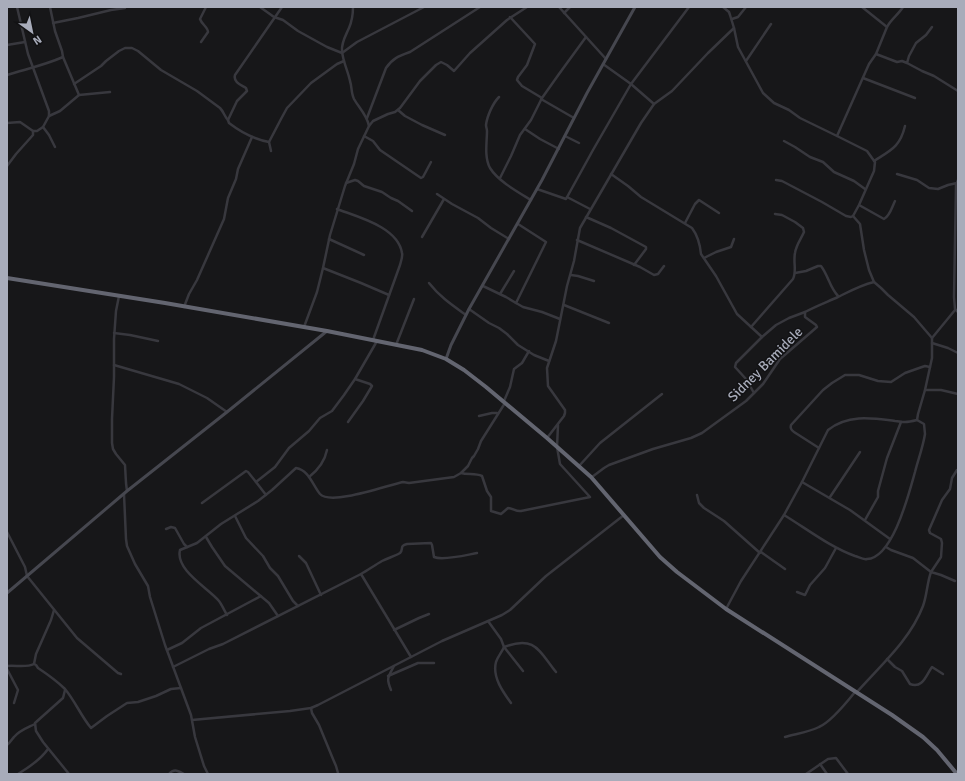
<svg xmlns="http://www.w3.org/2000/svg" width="965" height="781" font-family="Signika,sans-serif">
<rect width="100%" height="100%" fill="#171719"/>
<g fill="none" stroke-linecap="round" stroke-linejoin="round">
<g stroke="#38383e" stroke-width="2.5">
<path d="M17,7l11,47 21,57v5l-6,11"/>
<path d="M50,7l5,24 7,20 1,6 16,38"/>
<path d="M260,7l14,10 9,3 15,11 29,16 15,6 15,-11 67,-35"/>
<path d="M353,7c0,7 -1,14 -4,21 -3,7 -8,15 -7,23 1,11 6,20 8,30 2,6 1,12 4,18 5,9 13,16 15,27"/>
<path d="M559,7l47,52"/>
<path d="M723,7l6,5 1,3 4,13 4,19 25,46 11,10 15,7 11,8 37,18 32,-72 7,-10 11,-27 -25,-20"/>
<path d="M564,13l6,-6"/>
<path d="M510,17l25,27 -8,21 -9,12 -1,3 5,6 20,12"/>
<path d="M732,19l6,-2 8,-10"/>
<path d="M53,23l25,-5 33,-8 14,-2 -1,-1"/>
<path d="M887,27c4,-8 11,-12 16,-20"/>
<path d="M201,42l7,-10c0,-5 -6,-7 -8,-13l6,-12"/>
<path d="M7,45l18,-3"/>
<path d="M876,54l21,8 5,-1 5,2 2,-7 7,-13 10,-8 6,-8"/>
<path d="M746,61l25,-37"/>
<path d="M907,63l15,8 12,5 24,15"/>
<path d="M603,64l28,20 23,20"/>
<path d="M7,75c19,-6 38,-10 56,-18"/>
<path d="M863,78l52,20"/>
<path d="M74,84l27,-18 5,-5 13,-10 6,-3h7l6,3 23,19 36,21 23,17c4,4 4,8 8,12"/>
<path d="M499,97c-6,6 -12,19 -13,28 0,2 1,4 1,6 0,11 -3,26 3,37 8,13 28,24 41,32"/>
<path d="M541,99l33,19"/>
<path d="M398,110l7,6 17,9 23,10"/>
<path d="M49,116l11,-5 19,-16 31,-3"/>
<path d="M367,118l19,-50c7,-10 13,-12 24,-16l70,-45"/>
<path d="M7,123l13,-1 13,9h4l6,-4 6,8 6,12"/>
<path d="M525,129l15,10 19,10"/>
<path d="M364,136l9,5 7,9 41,28 2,-1 8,-15"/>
<path d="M565,136l14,7"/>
<path d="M837,136l30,15 5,7 3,4 -1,9 -15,34 -6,11"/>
<path d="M784,141l11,6 15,10 13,5 11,10 20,9 11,8"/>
<path d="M269,142c-16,-3 -27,-9 -40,-19l-1,-3 9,-19 10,-10 -1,-3c-5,-3 -13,-6 -11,-13l47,-68"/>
<path d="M271,151l-2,-9 12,-23 6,-11 24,-25 26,-19 7,-3"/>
<path d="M874,161c17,-11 26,-14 31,-35"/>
<path d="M7,166l9,-12 17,-19v-4"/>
<path d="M611,174l17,12 13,11 51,31c6,8 8,16 9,26l15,22 21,38 25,23 14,-12 13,-7 16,-6"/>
<path d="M897,174l20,6 12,8 9,1 10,-4 9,-2"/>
<path d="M500,178l11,-22 9,-21 11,-15 11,-22 17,-24 27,-37"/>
<path d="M776,180l6,1 40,21 24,14 5,1 2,-1"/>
<path d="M958,180l-2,5 -2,112 1,12 3,3"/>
<path d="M346,183l9,-3 3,1 6,5 18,6 9,6 7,3 14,10"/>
<path d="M537,189l29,10 27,-49 38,-66 58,-77"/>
<path d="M437,194l15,10 26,14 13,10 18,11"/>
<path d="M567,197l23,12"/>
<path d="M859,205l25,14c6,-3 8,-12 11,-18"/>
<path d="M337,209c21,8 61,18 65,44 1,3 -1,8 -2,12l-27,75"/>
<path d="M853,216l7,8 4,26 5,20 5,12"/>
<path d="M586,217l25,11 35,19v2l-12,16"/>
<path d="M685,223l10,-19 4,-4 20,13"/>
<path d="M422,237l22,-38"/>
<path d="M329,239l35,16"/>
<path d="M577,240l63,27 14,8 4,-1 6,-8"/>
<path d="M704,258l12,-6 15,-5 3,-8"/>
<path d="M323,268l38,15 28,12"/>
<path d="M795,273l11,-2 12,-5h3c7,9 9,22 17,30"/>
<path d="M571,275l7,1 16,5"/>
<path d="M429,283c11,14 23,22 37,32"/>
<path d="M483,286l23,11 10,6 30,-61 -28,-18"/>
<path d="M500,294l14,-23"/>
<path d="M119,296l-3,15 -2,28v38l-2,42v24l1,6 3,5 9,11 1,18 1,8"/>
<path d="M516,303l7,4 19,5 18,7"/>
<path d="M564,305l45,18"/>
<path d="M184,307l5,-13 8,-14 27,-61 4,-21 8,-19 2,-10 14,-32"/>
<path d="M469,309l20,14 10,5 8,6 11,11 16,10 15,6"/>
<path d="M304,327l13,-35 6,-24 7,-33 15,-49 9,-22 4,-15 11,-23 4,-5 15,-7 7,-2 5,-4 20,-27 16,-16 5,-3 6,3 7,6 16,-18 37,-33 20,-13"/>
<path d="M751,327l42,-48c4,-8 0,-17 2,-26 1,-8 6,-14 9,-21l-1,-4 -8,-6 -13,-7 -7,-1"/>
<path d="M114,333l16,2 28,6"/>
<path d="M932,338l23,-28"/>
<path d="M932,343l16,5 10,5"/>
<path d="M396,345l18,-46"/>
<path d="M114,365l65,19 28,14 20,14"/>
<path d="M925,390h16l17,4"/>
<path d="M754,393l-8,-14 -11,-12 1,-4 26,-26"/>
<path d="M504,401l6,-14 4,-18 8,-6 7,-12"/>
<path d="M479,416l13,-3h5"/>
<path d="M348,422l15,-21 9,-15 -2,-2 -15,-5"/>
<path d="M547,438l17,-22 1,-3v-3l-17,-24 -1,-18 9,-27 11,-55 7,-25 6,-33 61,-105 13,-19 18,-13 36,-38 26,-25"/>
<path d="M819,448l-25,-16c-3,-2 -4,-4 -3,-7l32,-35 9,-7 13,-8h14l19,6 13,1 14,-9 17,-6 3,-1 5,1"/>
<path d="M579,466l21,-23 62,-49"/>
<path d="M461,473c7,2 14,0 21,3l5,15 4,6v14l10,3 7,-6c5,0 8,4 13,3l69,-14 -30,-33 -3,-17 1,-22"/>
<path d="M309,477c9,-7 16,-17 18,-27"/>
<path d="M592,477l12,-9 5,-3 44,-16 38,-11 11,-5 44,-32 17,-17 17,-25 37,-32 -1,-2 -11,-8v-5c11,-6 22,-10 33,-15 12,-6 23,-12 36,-15l7,6 7,7 26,22 18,21v20l-7,32 -7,24 -1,6c-4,1 -8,2 -12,2 -4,0 -7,-1 -10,-1 -23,-3 -47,-7 -67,9l-26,52 -18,33 -43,66 -15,28"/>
<path d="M802,482l48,28 40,29"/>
<path d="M124,494l2,45 1,7 8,18 13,22 2,11 15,48 26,70 4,22 9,29 4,8"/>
<path d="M266,495l-10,-13 19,-15 14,-19 20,-17 11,-13 12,-7 12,-16 11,-16 22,-38"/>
<path d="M697,495l2,8 5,5 20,13 36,32"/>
<path d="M830,497l30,-45"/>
<path d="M202,503l44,-32 2,1 8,10"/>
<path d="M784,515c23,14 46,32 71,41 4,1 8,4 12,3 26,-1 42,-66 48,-87 3,-12 8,-25 10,-38l-1,-10 -7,-4"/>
<path d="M235,516l11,22 17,18 7,12 8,8 15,25 5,5"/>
<path d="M865,520l13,-23v-6l9,-33 14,-36"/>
<path d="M166,529l5,-2 4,1 9,16 3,3"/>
<path d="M7,532l18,35 2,9 50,62 41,35 3,1"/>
<path d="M206,537l6,10 13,19 44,37 9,13"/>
<path d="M761,552l24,17"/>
<path d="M299,556l7,7 15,32"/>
<path d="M361,574c7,-4 14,-9 21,-13 6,-3 13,-5 18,-8 4,-4 -1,-7 7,-9l24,-1 1,2 2,12c9,4 32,-2 43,-4"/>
<path d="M955,581l-14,-6 -10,-3 10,-15 1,-14 -1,-4 -11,-6 -1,-3 13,-30 8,-11 2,-11 5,-8"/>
<path d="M797,592l8,3 5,-10 15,-17 11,-20"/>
<path d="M227,615c-3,-5 -5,-10 -8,-14 -11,-13 -44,-31 -39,-51l17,-7 24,-19 37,-23 14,-11 24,-22c13,2 17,18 24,26 11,12 68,-9 83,-12l6,1 45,-6 7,-4 7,-7 4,-8 2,-2 4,-7 3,-8 24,-38"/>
<path d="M488,621l13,18 3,8c-2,5 -6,9 -8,15 -4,15 7,30 15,41"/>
<path d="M394,630l25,-12 10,-4"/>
<path d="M167,650l15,-7 19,-15 60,-32"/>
<path d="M887,659l8,8 7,4 8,13c13,5 16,-9 22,-17l11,7"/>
<path d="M34,664l2,-10 15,-34 3,-10"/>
<path d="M7,666c9,-1 19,2 27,-2l2,1 2,3c9,6 19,13 27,21 10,12 16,27 26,39l16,-12 20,-13 11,-1 18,-6 15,-7 10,-1"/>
<path d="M173,667l36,-18 14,-5 138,-70 50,83"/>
<path d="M7,669l11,21 -4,13"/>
<path d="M523,671l-19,-24c31,-12 35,4 52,25"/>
<path d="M388,676l30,-13h16"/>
<path d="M65,690l-2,8 -28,25 1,8 7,11 26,32"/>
<path d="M391,690c-5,-12 -3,-13 3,-24"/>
<path d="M857,692c24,-27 53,-52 66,-86 4,-11 4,-23 8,-34l-18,-14 -22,-8 -5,-3"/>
<path d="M311,708l1,5 7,12 14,34 3,7 2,7"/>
<path d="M192,720l98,-9 21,-3 7,-3 124,-64 60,-26 8,-5 36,-34 78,-61"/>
<path d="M785,737c10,-3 24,-5 34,-10 12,-5 28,-25 36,-35"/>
<path d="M7,745c3,-2 4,-5 7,-8 6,-7 13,-9 21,-13"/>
<path d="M820,764l7,10"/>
<path d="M18,774c10,-6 23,-15 30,-25"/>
<path d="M169,774c5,-6 9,-3 15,0"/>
<path d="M806,774l22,-15 8,-1 12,16"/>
</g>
<g stroke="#46474f" stroke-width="3">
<path d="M446,359l5,-14 18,-36 73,-129 45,-87 48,-86"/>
<path d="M7,593l120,-102 100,-79 100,-81"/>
</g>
<path stroke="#636570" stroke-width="4" d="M7,278l158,25 162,28 95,19 24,9 18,11 22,17 61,51 44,39 69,80 17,15 49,37 166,106 31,22 14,13 20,24"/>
</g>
<g text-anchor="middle" stroke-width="3" stroke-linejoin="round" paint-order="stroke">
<g font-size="14" fill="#a8acba" stroke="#121214">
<text transform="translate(765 364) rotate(-45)" y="5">Sidney Bamidele</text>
</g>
</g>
<rect width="965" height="781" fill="none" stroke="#a8acba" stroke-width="16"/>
<g transform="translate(32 32) rotate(147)" stroke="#121214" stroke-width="3" paint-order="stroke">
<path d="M0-3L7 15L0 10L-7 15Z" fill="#a8acba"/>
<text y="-6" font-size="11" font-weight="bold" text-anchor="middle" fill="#a8acba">N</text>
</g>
</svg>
